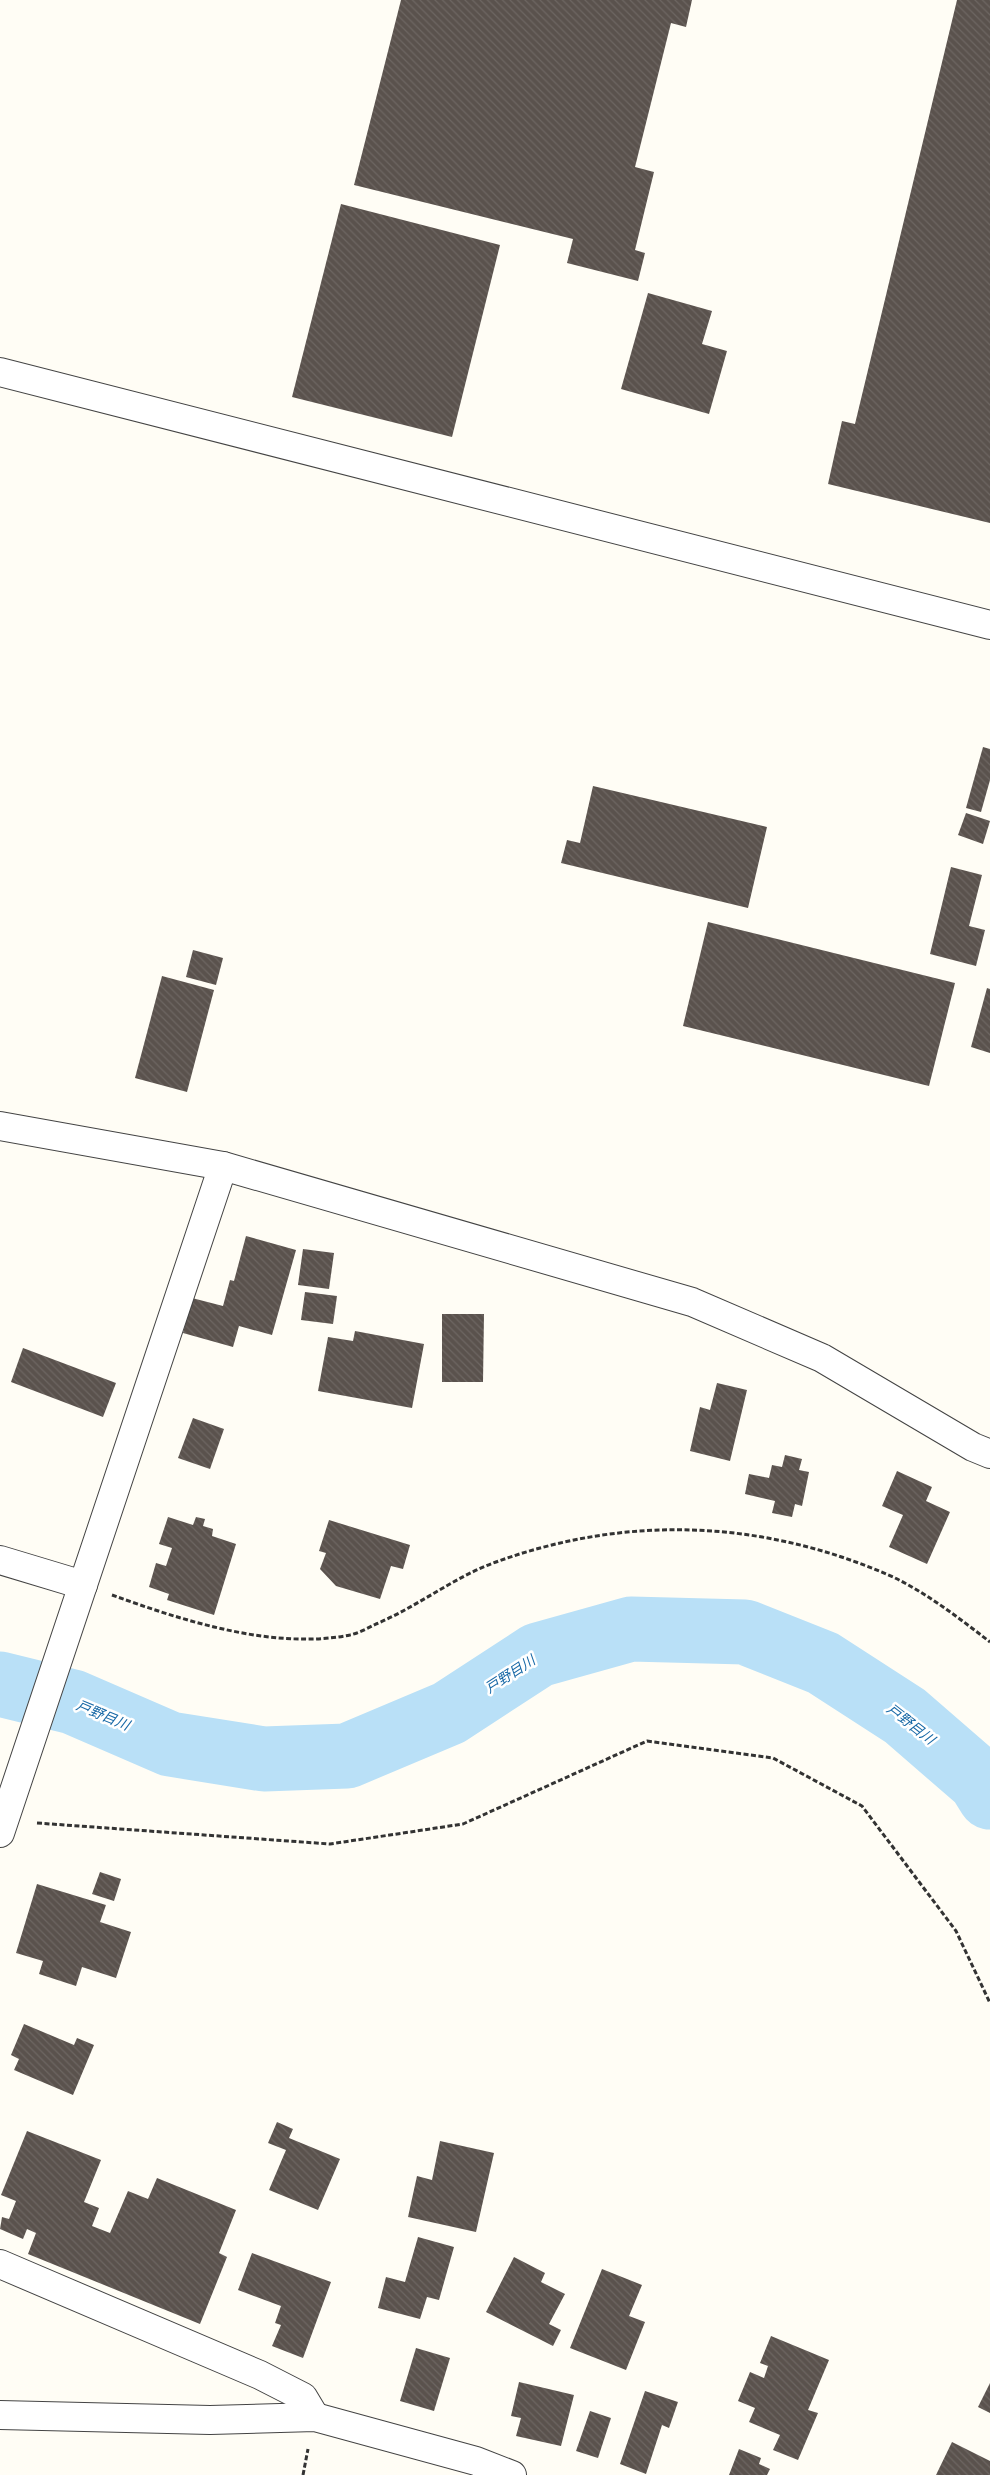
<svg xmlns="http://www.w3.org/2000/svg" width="990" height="2475" font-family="'Times New Roman','Noto Sans JP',serif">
<defs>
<pattern id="building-back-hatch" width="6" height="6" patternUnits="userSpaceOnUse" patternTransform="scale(1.25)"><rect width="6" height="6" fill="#5a524d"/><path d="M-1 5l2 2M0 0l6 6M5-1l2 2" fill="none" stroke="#6d6662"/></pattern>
</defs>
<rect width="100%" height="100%" fill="#fffdf5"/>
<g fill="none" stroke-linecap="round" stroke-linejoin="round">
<path stroke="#b9e0f7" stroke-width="65" d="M0,1684l73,18 97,42 94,15 83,-3 102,-43 89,-58 93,-26 114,3 78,31 82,53 75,65 10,16"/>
</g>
<g fill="url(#building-back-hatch)">
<path d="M401,0h291l-6,27 -15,-4 -36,144 19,5 -19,78 10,3 -7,28 -71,-18 6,-24 -219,-54z"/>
<path d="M957,0h33v523l-162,-39 14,-63 13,3z"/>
<path d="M341,204l159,41 -48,192 -160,-40z"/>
<path d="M648,293l64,18 -10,33 25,7 -18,63 -88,-25z"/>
<path d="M983,747l7,2v31l-9,32 -15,-4z"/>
<path d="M593,786l174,41 -19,81 -187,-45 6,-23 13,3z"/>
<path d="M966,813l24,8 -7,23 -25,-9z"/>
<path d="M951,867l31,8 -13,51 16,4 -9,36 -46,-12z"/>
<path d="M708,922l247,61 -26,103 -246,-60z"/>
<path d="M193,950l30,8 -7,27 -30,-8z"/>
<path d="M162,976l52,14 -27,102 -52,-14z"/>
<path d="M987,988l3,1v64l-19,-6z"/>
<path d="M246,1236l50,14 -24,85 -33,-9 -6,21 -50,-14 9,-35 31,8 7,-26 4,1z"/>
<path d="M303,1249l31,4 -5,36 -31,-4z"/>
<path d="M305,1292l32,4 -4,28 -32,-4z"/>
<path d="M442,1314h42l-1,68h-41z"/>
<path d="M355,1331l69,13 -12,64 -94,-17 10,-54 25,4z"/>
<path d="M23,1348l93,35 -13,34 -92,-35z"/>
<path d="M717,1383l30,7 -17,71 -40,-10 10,-44 10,3z"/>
<path d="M193,1418l31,11 -14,40 -32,-11z"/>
<path d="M785,1455l17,4 -3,11 10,2 -7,34 -7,-2 -3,13 -20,-4 3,-12 -30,-7 4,-20 20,4 3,-13 10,2z"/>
<path d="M897,1471l35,16 -6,14 24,11 -23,52 -38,-17 14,-32 -21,-9z"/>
<path d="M168,1517l25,8 3,-8 9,2 -2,7 10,3 -1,7 24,8 -22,71 -47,-15 2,-6 -20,-7 7,-24 10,3 6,-18 -13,-4z"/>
<path d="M329,1520l81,25 -7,24 -12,-3 -11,33 -44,-13 -16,-17 6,-16 -7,-2z"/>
<path d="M100,1872l21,7 -7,22 -22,-7z"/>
<path d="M37,1884l69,21 -6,17 31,10 -15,46 -34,-11 -6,19 -37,-12 4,-13 -27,-8z"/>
<path d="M24,2024l50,21 3,-7 17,7 -21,50 -59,-25 5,-11 -8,-4z"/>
<path d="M277,2122l16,7 -4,9 51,21 -22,51 -49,-20 17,-40 -18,-7z"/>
<path d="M27,2131l74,29 -17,42 15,6 -7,18 18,7 18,-42 20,8 9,-21 79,32 -17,43 8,4 -27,67 -172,-70 8,-21 -9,-4 -4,10 -23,-10 2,-12 7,2 7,-18 -15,-6z"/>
<path d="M440,2141l54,12 -18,79 -68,-15 9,-41 15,4z"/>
<path d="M418,2237l36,10 -15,53 -12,-3 -7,22 -42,-11 8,-31 19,5z"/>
<path d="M252,2253l79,29 -28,76 -31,-12 9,-21 -6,-2 6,-17 -43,-16z"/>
<path d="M514,2257l31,16 -4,9 24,12 -16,30 12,6 -8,16 -67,-34z"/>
<path d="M602,2269l40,16 -13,31 16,6 -19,48 -56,-22z"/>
<path d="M771,2336l58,24 -21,50 10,3 -20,47 -25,-10 7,-15 -31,-13 6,-14 -17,-7 12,-29 14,6 4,-12 -8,-3z"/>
<path d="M416,2348l34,10 -16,53 -34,-10z"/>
<path d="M519,2382l55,13 -13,51 -45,-10 5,-18 -10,-2z"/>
<path d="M990,2383v30l-12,-6z"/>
<path d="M645,2391l33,11 -9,26 -7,-3 -16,49 -26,-10z"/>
<path d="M590,2411l21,7 -13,40 -22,-7z"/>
<path d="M952,2442l38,19v14h-54z"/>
<path d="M739,2449l22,9 -2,6 11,5 -3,6h-38z"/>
</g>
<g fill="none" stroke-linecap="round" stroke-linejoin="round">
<defs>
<g id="minor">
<path d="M0,372l990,253"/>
<path d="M0,1560l83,25"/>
<path d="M0,1833l223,-667"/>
<path d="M0,2264l260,111 43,22 12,20"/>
</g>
<g id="tertiary">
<path d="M0,1126l223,40 469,136 130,56 151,89 17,7"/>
<path d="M0,2415l210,5 105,-3 161,44 36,14"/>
</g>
</defs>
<use href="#minor" stroke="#444" stroke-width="30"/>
<use href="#tertiary" stroke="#444" stroke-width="30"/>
<g stroke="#333" stroke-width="3" stroke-dasharray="5 2.5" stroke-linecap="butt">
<path d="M112,1595c72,26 161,55 238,40 9,-2 18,-7 26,-11 41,-17 78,-47 120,-62 132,-48 269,-42 397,15 35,17 66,41 97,65"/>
<path d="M37,1823l293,21 133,-20 184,-83 126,17 89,48 94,125 34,72"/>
<path d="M303,2475l5,-26"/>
</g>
<use href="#minor" stroke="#fff" stroke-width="28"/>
<use href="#tertiary" stroke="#fff" stroke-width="28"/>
</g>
<g text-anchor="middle" stroke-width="5" stroke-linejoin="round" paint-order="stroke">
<g font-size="14" font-style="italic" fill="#1768a6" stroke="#fff">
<text transform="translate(510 1674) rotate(-33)" y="5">戸野目川</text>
<text transform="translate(103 1715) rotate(23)" y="5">戸野目川</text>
<text transform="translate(911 1724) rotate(38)" y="5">戸野目川</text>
</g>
</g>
</svg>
